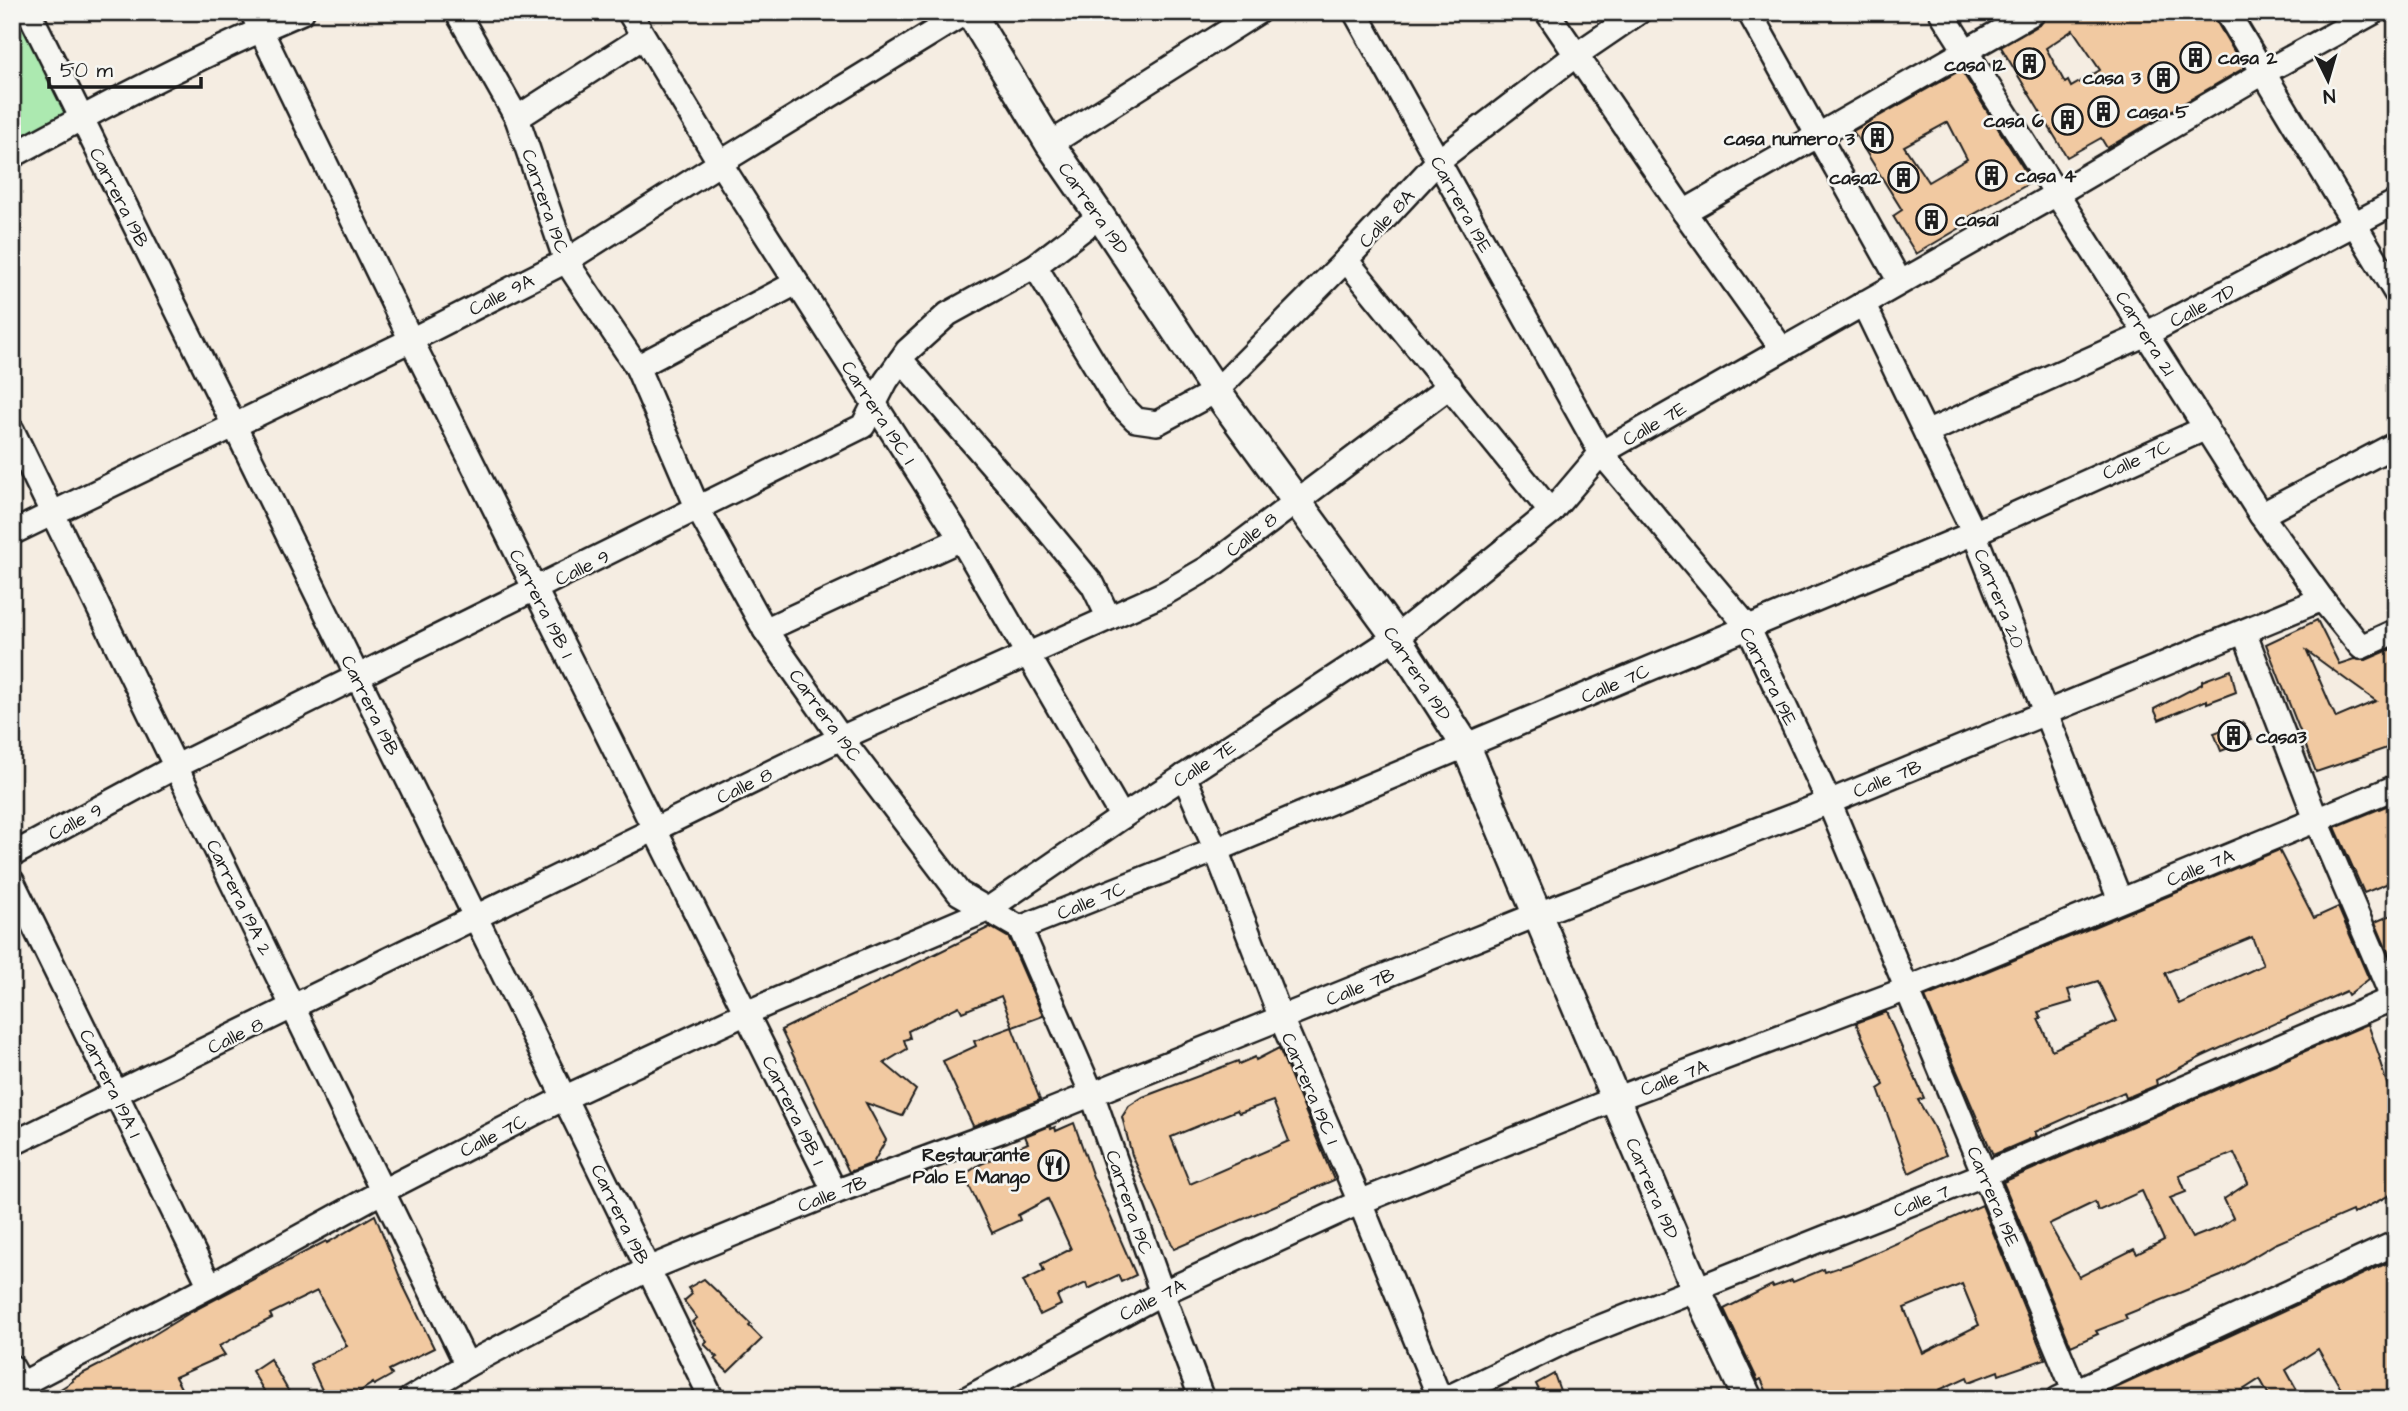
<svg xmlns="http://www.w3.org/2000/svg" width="2408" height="1411" font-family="'Architects Daughter',sans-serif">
<rect width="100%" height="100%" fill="#f5ede2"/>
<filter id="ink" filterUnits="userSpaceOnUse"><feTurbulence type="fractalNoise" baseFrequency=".0143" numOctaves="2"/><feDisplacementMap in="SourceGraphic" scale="14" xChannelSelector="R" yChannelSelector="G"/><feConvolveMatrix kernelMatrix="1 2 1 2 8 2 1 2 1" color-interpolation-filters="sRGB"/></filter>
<g filter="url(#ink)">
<path fill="#ace9b0" stroke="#648266" stroke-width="2" d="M12,12h4l52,104 -56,26z"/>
<g fill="#f1c9a1" stroke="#1c1c1c" stroke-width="2" fill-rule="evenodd">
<path d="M2049,12h164l2,7 29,49 -137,80 -6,-10 -34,19 -66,-110 40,-23zM2073,30l27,40 -29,17 -3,-6 -3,2 -19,-35z"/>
<path d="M1961,70l71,112 -63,35 3,4 -56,33 -23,-38 9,-6 -49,-79zM1948,122l19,37 -39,23 -24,-36z"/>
<path d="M2317,620l22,44 15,-5 12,1 30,-13v98l-80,27 -50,-128zM2307,651l41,30 28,20 -40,17z"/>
<path d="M2231,670l5,22 -29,11v-3l-48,20 -5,-11 48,-25v-3z"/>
<path d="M2243,722l9,17 -31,12 -7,-18z"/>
<path d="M2396,802v78l-32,13 -29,-66z"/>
<path d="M2279,850l35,68 24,-11 31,72 -21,16 -2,-4 -143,65 -47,24 1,5 -31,13 -2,-6 -89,40 2,4 -44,19 -68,-158zM2252,937l11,28 -84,39 -14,-31zM2098,981l19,40 -65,29 -14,-31 3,-1 -3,-6 34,-10 -4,-12z"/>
<path d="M2396,913v46l-4,3 -17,-40z"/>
<path d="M990,927l19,11 34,78 -30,11 -12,-31 -39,16 -3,-6 -51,25 2,7 -6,2 3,9 -23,14 32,27 -14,26 -36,-13 20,37 -13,23 -24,9 -68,-142z"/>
<path d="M1886,1012l38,86 -6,2 15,26 13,29 -37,18 -31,-84 6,-4 -28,-62z"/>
<path d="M2368,1024l12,34 -1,1 17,53v80l-43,22 -1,-3 -77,33 -54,32 -96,39 2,4 -31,12 2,3 -27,12 -68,-164zM2234,1153l14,30 -24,16 9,19 -13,9 -28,11 -22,-40 16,-6 -7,-17zM2142,1191l22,49 -27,14 -3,-5 -55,28 -30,-53 46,-22 3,9z"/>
<path d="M1012,1027l28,73 -67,26 -30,-65 33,-15 -2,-5z"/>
<path d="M1279,1048l55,132 -160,69 -42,-94 -10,-38 7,-11 14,-9 95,-36 1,3 16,-7 1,3zM1273,1101l16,40 -99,43 -19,-47 66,-27 2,3z"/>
<path d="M1074,1123l19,54 43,98 -15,7 -3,-7 -30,14 -2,-6 -29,13 4,9 -21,10 -17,-34 21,-10 -3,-7 30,-15 -23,-50 -30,16 2,5 -28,13 -28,-58 15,-10 49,-22 -3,-7 25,-10 1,3 4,-2 1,4z"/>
<path d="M1982,1205l63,154 -46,16 -1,-4 -29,11 -2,-5 -28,13 2,4 -11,5h-160l-9,-20 -3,2 -34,-72 48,-24 1,2 19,-7 1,2 31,-13 1,3 27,-9zM1962,1284l17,41 -56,28 -19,-45z"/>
<path d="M375,1215l28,70 31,63 -45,22 3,5 -18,10 -1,-2 -25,16h-22l-16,-35 37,-18 -30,-55 -47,23 2,4 -53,28 6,9 -50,22 12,22h-142l28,-18 -1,-2 55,-28 64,-39 135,-71 1,2z"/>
<path d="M2396,1259v140h-49l-29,-50 -32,21 16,29h-31l-11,-20 -31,20h-137z"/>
<path d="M704,1279l47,45 -2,2 13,13 -34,33 -14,-13 3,-2 -13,-13 3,-3 -15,-19 5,-4 -13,-17 8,-7 -4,-6z"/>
<path d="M270,1359l23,40h-24l-17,-28z"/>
<path d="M1554,1374l9,25h-20l-7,-15z"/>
</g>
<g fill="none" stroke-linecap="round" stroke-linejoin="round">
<defs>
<g id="minor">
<path d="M29,12l205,413 478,974"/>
<path d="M252,12l159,328 424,852"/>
<path d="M457,12l60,106 49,143 71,106 61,142 67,121 76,108 118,155 61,35 72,166 70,199 40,106"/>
<path d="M629,12l91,151 241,376 161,278"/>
<path d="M1355,12l246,441 147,174 81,175 249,597"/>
<path d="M1547,12l137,200 98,137"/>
<path d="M1749,12l151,270"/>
<path d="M1941,12l320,503 61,84 39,48 35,-16"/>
<path d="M2227,12l169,281"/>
<path d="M517,118l126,-81"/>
<path d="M1050,144l208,-132"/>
<path d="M12,156c94,-52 191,-102 290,-144"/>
<path d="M1684,212l350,-200"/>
<path d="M1346,260l205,252"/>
<path d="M1035,266l82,135 19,19 21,3 59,-32 130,-131 92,-99 138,-106 63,-43"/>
<path d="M1863,303l111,230 146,367"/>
<path d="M901,360l126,145 66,80 16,33"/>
<path d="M637,367l159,-84"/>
<path d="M12,430l455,935"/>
<path d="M1926,433l220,-99 250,-132"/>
<path d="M2261,515l135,-71"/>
<path d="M12,533l399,-193 155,-79 154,-98 246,-151"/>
<path d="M765,630l196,-91"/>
<path d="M2244,632l72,187 80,187"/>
<path d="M1184,776l32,74 65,168 79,184 80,197"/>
<path d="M12,855l165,-89 686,-340 23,-45 21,-30 41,-37 87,-48 65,-50"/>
<path d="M12,881l198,405"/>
<path d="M1020,928l196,-78 758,-317 232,-105"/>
<path d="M12,1144l829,-406 324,-145 43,-25 242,-182"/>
<path d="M12,1367l18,32"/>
<path d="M12,1389l198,-103 173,-95 181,-93 182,-85 241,-103 135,-93 274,-180 155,-125 50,-59 457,-260 205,-120 111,-61"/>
<path d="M410,1399l57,-34 181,-96 187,-77 168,-62 533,-215 293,-113 493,-203"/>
<path d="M966,1399l196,-106 198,-91 255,-103 292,-110 489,-202"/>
<path d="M1445,1399l123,-59 417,-166 411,-177"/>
<path d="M2058,1399l338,-156"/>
</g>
<path id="tertiary" d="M970,12l80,132 50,72 116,175 180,246 70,109 230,543 52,110"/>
</defs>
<use href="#minor" stroke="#1c1c1c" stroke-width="28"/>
<use href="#tertiary" stroke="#1c1c1c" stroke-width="33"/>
<use href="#minor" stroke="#f6f6f2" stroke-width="23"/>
<use href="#tertiary" stroke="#f6f6f2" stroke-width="28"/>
</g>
</g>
<defs>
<symbol id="building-ring" viewBox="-11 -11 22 22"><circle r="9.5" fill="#f6f6f2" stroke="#1c1c1c" stroke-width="1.5"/><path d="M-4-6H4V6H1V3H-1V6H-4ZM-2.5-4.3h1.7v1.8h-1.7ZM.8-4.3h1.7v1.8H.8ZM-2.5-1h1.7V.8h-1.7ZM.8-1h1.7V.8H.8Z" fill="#1c1c1c"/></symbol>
<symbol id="restaurant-ring" viewBox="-11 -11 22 22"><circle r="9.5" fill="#f6f6f2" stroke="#1c1c1c" stroke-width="1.5"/><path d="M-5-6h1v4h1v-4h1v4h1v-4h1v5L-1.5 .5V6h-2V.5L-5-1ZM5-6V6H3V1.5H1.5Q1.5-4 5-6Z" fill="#1c1c1c"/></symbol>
</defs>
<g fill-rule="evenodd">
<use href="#building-ring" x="2178" y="40" width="35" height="35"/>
<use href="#building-ring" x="2012" y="46" width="35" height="35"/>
<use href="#building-ring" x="2146" y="60" width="35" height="35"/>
<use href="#building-ring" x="2086" y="94" width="35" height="35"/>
<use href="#building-ring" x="2050" y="102" width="35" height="35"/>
<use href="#building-ring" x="1860" y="120" width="35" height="35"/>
<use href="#building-ring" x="1974" y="158" width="35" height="35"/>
<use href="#building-ring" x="1886" y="160" width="35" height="35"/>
<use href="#building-ring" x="1914" y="202" width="35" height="35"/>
<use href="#building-ring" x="2216" y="718" width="35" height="35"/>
<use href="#restaurant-ring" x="1036" y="1148" width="35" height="35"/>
</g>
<g text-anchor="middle" stroke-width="5" stroke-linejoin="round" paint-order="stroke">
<g font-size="19" font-weight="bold" fill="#1c1c1c" stroke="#f6f6f2" text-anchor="end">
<text x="2218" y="64" text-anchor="start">casa 2</text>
<text x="2006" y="71">casa 12</text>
<text x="2141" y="84">casa 3</text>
<text x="2127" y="118" text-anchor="start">casa 5</text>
<text x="2044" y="127">casa 6</text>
<text x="1855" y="145">casa numero 3</text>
<text x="2015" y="182" text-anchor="start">casa 4</text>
<text x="1881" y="184">casa2</text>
<text x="1955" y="226" text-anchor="start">casa1</text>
<text x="2256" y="743" text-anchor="start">casa3</text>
<text x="1030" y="1161">Restaurante<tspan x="1030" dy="22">Palo E Mango</tspan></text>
</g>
<g font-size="19" fill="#1c1c1c" stroke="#f6f6f2">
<text transform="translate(120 197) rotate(63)" y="7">Carrera 19B</text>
<text transform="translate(546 201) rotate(71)" y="7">Carrera 19C</text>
<text transform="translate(1462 204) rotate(61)" y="7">Carrera 19E</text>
<text transform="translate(1094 208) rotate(55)" y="7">Carrera 19D</text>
<text transform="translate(1386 218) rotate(-47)" y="7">Calle 8A</text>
<text transform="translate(501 294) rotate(-27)" y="7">Calle 9A</text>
<text transform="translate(2202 305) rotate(-28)" y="7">Calle 7D</text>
<text transform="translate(2146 333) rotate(58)" y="7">Carrera 21</text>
<text transform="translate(879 412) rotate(57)" y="7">Carrera 19C 1</text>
<text transform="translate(1654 423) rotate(-30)" y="7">Calle 7E</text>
<text transform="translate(2136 459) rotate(-24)" y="7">Calle 7C</text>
<text transform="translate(1251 534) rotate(-38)" y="7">Calle 8</text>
<text transform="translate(582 567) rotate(-26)" y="7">Calle 9</text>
<text transform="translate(2000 598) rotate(68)" y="7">Carrera 20</text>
<text transform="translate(542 603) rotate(63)" y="7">Carrera 19B 1</text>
<text transform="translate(1418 673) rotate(57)" y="7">Carrera 19D</text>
<text transform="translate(1769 676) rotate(64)" y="7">Carrera 19E</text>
<text transform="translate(1615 683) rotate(-23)" y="7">Calle 7C</text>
<text transform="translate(371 705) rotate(64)" y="7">Carrera 19B</text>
<text transform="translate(826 715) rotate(54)" y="7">Carrera 19C</text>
<text transform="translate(1204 763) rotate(-33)" y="7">Calle 7E</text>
<text transform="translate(1887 778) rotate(-22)" y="7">Calle 7B</text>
<text transform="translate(744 785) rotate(-26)" y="7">Calle 8</text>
<text transform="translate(75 821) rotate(-28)" y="7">Calle 9</text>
<text transform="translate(2200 867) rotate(-22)" y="7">Calle 7A</text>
<text transform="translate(240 897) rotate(64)" y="7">Carrera 19A 2</text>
<text transform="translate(1091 900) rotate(-22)" y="7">Calle 7C</text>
<text transform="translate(1360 986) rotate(-22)" y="7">Calle 7B</text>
<text transform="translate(235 1035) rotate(-26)" y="7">Calle 8</text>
<text transform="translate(1674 1077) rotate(-21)" y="7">Calle 7A</text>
<text transform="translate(111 1083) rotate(64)" y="7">Carrera 19A 1</text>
<text transform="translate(1311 1088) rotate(67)" y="7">Carrera 19C 1</text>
<text transform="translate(794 1110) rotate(64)" y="7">Carrera 19B 1</text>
<text transform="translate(493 1135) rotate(-27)" y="7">Calle 7C</text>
<text transform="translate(1653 1188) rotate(67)" y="7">Carrera 19D</text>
<text transform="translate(832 1193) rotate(-21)" y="7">Calle 7B</text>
<text transform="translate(1994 1196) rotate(67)" y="7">Carrera 19E</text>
<text transform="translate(1921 1200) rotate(-22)" y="7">Calle 7</text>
<text transform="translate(1130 1202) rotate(71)" y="7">Carrera 19C</text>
<text transform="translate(621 1214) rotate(64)" y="7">Carrera 19B</text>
<text transform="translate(1152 1299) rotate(-27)" y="7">Calle 7A</text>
</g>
</g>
<rect width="2408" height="1411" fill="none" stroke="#f6f6f2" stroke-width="42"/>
<rect x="21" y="21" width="2366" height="1369" fill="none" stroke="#1c1c1c" stroke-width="2.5" filter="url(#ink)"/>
<g transform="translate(2328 80) rotate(175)" stroke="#f6f6f2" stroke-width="5" paint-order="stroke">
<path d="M0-5L12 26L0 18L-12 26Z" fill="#1c1c1c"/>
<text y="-10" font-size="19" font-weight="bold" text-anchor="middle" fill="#1c1c1c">N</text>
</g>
<path d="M49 77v10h152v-10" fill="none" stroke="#1c1c1c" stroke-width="3.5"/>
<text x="60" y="77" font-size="21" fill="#1c1c1c" stroke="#f6f6f2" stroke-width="5" paint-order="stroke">50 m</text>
</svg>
